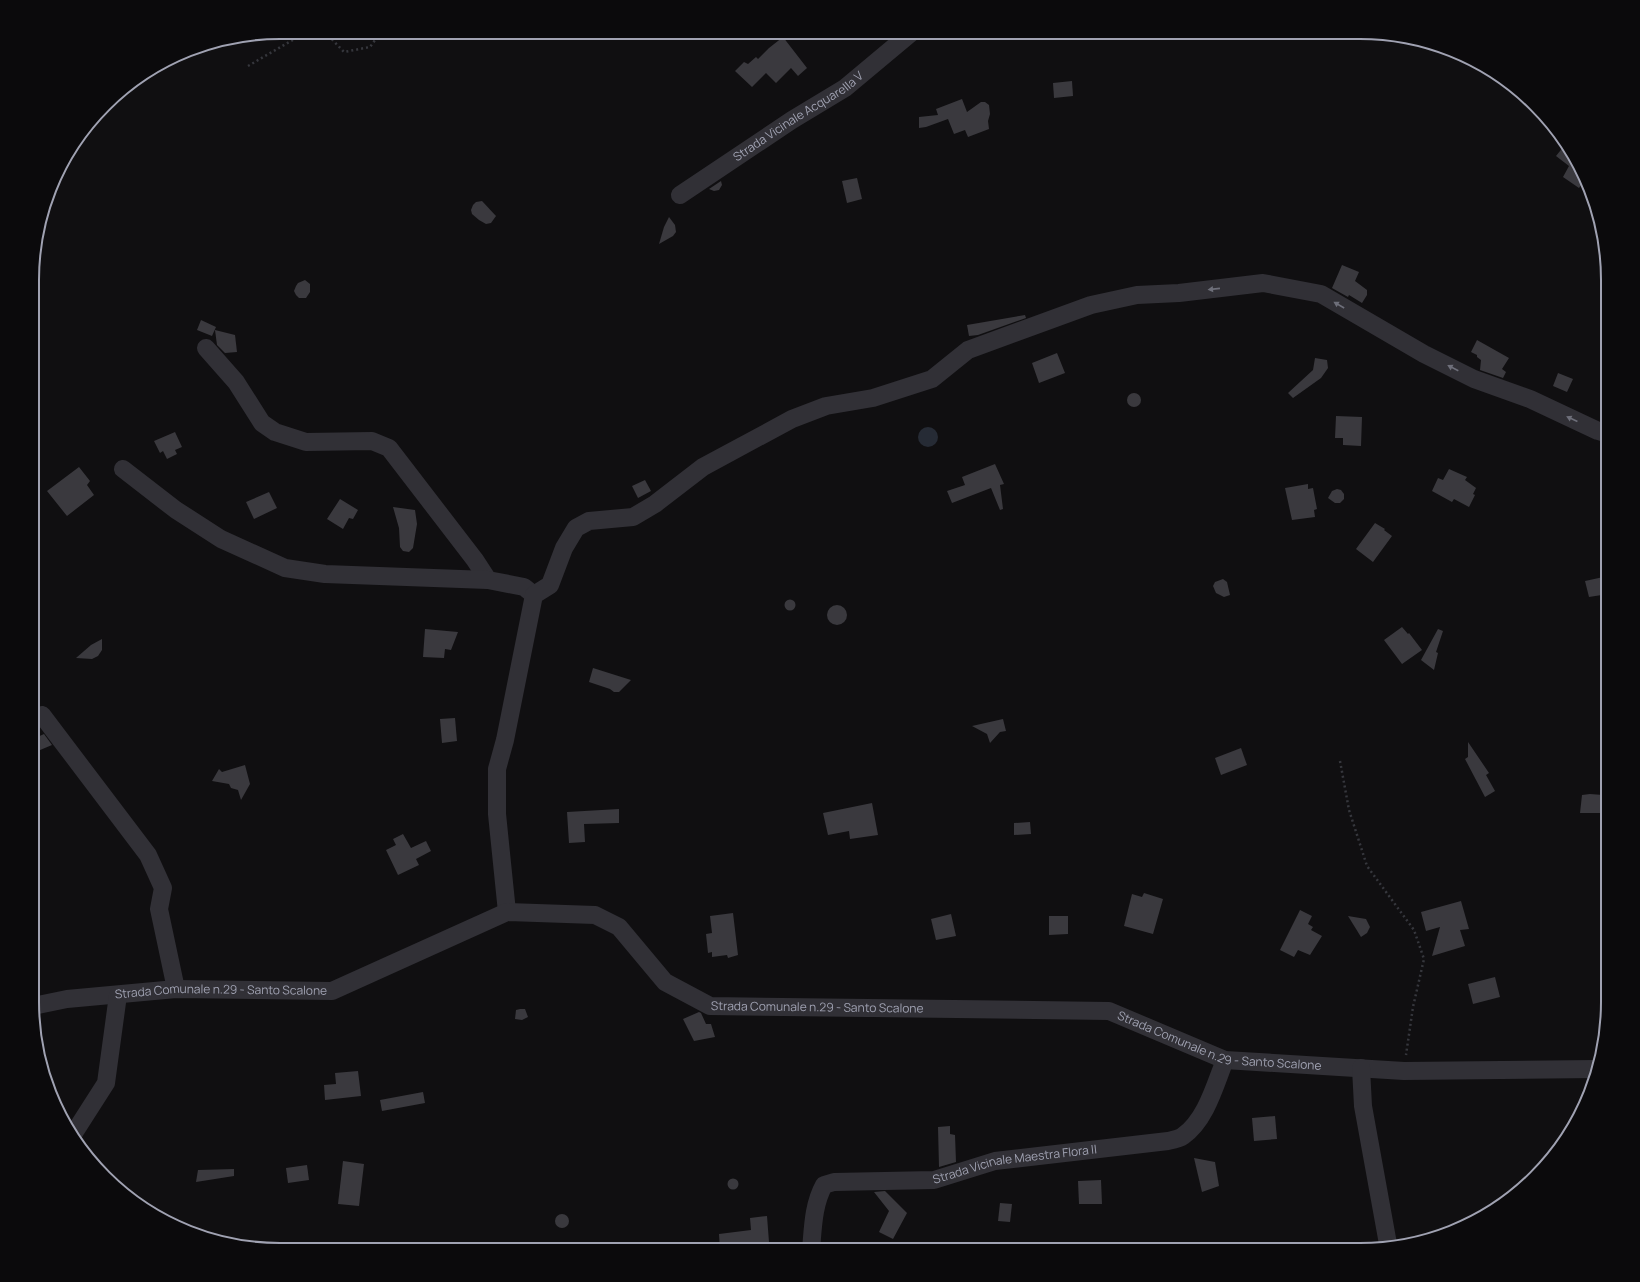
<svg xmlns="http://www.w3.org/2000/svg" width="1640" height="1282" font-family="Manrope,sans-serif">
<rect width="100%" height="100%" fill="#100f11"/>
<circle fill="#262b35" cx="928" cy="437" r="10"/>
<g fill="#3a393e">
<path d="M783,37l24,31 -9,8 -7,-8 -15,15 -10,-10 -14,14 -17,-16 9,-9 4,2 8,-7 2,2 11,-11z"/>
<path d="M1072,81l1,15 -19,2 -1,-15z"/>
<path d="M962,99l5,13 14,-10h4l4,3 1,9 -2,7 1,8 -21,8 -3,-7 -11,4 -6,-15 -22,8 -7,1v-11l19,-2 -2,-6z"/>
<path d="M1564,146l19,24 3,9 -7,9 -16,-11 6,-11 -13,-10z"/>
<path d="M857,178l5,21 -15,4 -5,-22z"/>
<path d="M721,181l1,4 -3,5 -5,1 -5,-2z"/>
<path d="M482,201l14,15 -5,7 -5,1 -7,-4 -7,-6 -1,-4 2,-5 3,-3z"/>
<path d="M669,217l6,8 1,7 -3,4 -14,8 5,-17z"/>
<path d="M1342,265l17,7 -4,9 12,9v5l-5,8 -13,-8 -1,2 -16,-9z"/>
<path d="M305,280l5,4v8l-4,6h-7l-3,-3 -2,-4 2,-5 2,-3z"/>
<path d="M1025,315l1,3 -48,17 -9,1 -2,-11z"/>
<path d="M201,320l15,7 -4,9 -15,-6z"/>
<path d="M215,330l20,5 2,17 -12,1 -8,-8z"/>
<path d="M1477,340l32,18 -7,11 4,3 -3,6 -23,-8 1,-10 -4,-3v-2l-6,-3z"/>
<path d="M1057,353l8,20 -26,10 -7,-20z"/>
<path d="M1315,358l12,2 1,8 -7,10 -28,20 -5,-5 25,-23z"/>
<path d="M1558,373l15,6 -6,13 -14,-6z"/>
<circle cx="1134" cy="400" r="7"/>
<path d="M1336,416l26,1 -1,29 -18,-1v-7h-8z"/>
<path d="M175,432l7,15 -7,3 2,4 -10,5 -4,-8 -3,2 -6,-12z"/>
<path d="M995,464l9,20 -4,1 3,24 -3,1 -9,-22 -39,15 -5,-12 18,-6 -3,-8z"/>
<path d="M79,467l11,14 -3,4 7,10 -27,21 -20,-25z"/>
<path d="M1449,469l18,8 -2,3 11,8 -3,6 2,1 -6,12 -15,-8 -2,3 -20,-11 6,-13 5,2z"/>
<path d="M645,480l6,11 -13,7 -6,-12z"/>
<path d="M1308,484v5l5,-1 4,21 -3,1 1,7 -23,3 -7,-32z"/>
<path d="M1337,489l4,1 3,4v5l-4,4h-5l-7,-5 4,-7z"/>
<path d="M269,492l8,16 -23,11 -8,-17z"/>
<path d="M340,499l18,11 -5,9 -4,-1 -6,11 -16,-10z"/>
<path d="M393,507l22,3 2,14 -4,24 -4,4 -6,-1 -3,-4 -1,-19z"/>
<path d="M1375,523l10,6 -1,1 8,6 -19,26 -17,-13z"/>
<path d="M1608,576v18l-19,3 -4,-16z"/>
<path d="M1223,579l4,3 3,13 -6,2 -8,-4 -3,-7 2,-4z"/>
<circle cx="790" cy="605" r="5.5"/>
<circle cx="837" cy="615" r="10"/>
<path d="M1402,627l6,7 1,-1 13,17 -20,14 -18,-24z"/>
<path d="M425,629l33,3 -7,18 -6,-1 -1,9 -21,-1z"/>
<path d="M1438,629l5,2 -7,21 2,1 -4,17 -13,-10z"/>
<path d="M102,639v11l-4,6 -6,3 -16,-1 15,-13z"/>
<path d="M593,668l38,12 -12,12h-5l-4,-3 -21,-7z"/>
<path d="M455,718l2,23 -15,2 -2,-24z"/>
<path d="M1003,719l3,12 -6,1 -10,11 -3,-9 -15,-8z"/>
<path d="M44,734l8,11 -19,8v-14z"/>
<path d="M1468,742l21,31 -3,2 9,16 -10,6 -20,-38 3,-2z"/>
<path d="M1241,748l6,17 -26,10 -6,-17z"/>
<path d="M245,765l5,19 -9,16 -3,-10 -7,-2 -2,-4 -17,-3 7,-12 3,3z"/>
<path d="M1590,794l13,1 -1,5 6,1v12h-28l2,-18z"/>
<path d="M872,803l6,32 -28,4 -1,-8 -21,4 -5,-22z"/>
<path d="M619,809v14l-35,1 1,18 -16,1 -2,-31z"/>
<path d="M1030,822l1,12 -17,1v-12z"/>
<path d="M403,834l8,14 15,-7 5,10 -15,8 3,6 -21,10 -12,-25 10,-5 -3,-6z"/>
<path d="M1144,893l19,6 -10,35 -29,-8 8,-32 10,3z"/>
<path d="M1461,901l8,28 -9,1 5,16 -33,10 8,-29 -14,4 -5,-19z"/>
<path d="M1300,910l12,6 -4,8 5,3 -2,3 11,6 -12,19 -12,-5 -4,7 -14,-7z"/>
<path d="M733,913l5,42 -10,3 -1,-3 -15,2v-5l-4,1 -2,-19 6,-1 -2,-17z"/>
<path d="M951,914l5,22 -20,4 -5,-21z"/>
<path d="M1049,916h19v18l-19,1z"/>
<path d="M1348,916l18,3 4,8 -3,6 -6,4z"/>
<path d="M1495,977l5,20 -27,7 -5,-20z"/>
<path d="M520,1009h5l3,8 -6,3 -7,-1 1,-9z"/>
<path d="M699,1012l2,1 5,11h5l4,13 -21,4 -11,-22z"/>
<path d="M358,1071l3,25 -36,4 -1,-15 12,-1 -1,-11z"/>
<path d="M423,1092l2,11 -43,8 -2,-11z"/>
<path d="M1275,1116l2,23 -23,2 -2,-23z"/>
<path d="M950,1126v8l5,1 1,27 -17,5 -1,-40z"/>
<path d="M1194,1158l21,4 4,24 -17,6z"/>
<path d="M343,1161l21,3 -5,42 -21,-2z"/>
<path d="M307,1165l2,15 -21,3 -2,-15z"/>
<path d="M234,1169v7l-38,6 2,-12z"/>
<circle cx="733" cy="1184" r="5.5"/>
<path d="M1101,1180l1,24h-23l-1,-23z"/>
<path d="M885,1191l22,22 -14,26 -14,-7 10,-21 -15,-19z"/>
<path d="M1000,1203l12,1 -2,18 -12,-1z"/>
<circle cx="562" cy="1221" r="7"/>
<path d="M767,1216l2,26 -28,2 1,6h-22l-1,-16 32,-4 -1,-12z"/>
</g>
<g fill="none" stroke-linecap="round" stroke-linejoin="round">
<g stroke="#36373d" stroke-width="2.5" stroke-dasharray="2 3" stroke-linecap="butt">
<path d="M325,32l19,20 26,-5 11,-15"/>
<path d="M248,66l48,-28 4,-6"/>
<path d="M1340,761l9,49 18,56 47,64 10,29 -11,48 -7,48"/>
</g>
<g stroke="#313036" stroke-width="18">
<path id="s1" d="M680,195l112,-75 53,-32 67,-56"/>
<path d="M206,348l30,34 26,41 13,9 31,10 66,-1 17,7 86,112 13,20"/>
<path d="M123,469l53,41 45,29 64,29 40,6 163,6 36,7 10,8"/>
<path d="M42,715l106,140 15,33 -4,21 17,80"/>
<path d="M507,912l-10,-98v-45l8,-29 29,-145 16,-10 14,-37 12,-20 13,-7 44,-4 22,-13 48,-37 89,-48 34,-13 47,-8 59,-19 36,-29 123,-45 46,-10 42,-2 84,-10 58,11 103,60 50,25 56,20 68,32 10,3"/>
<path id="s2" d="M33,1006l34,-7 109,-10 156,2 175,-79 88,3 24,12 46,55 45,24 399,5 116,49 179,11 192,-2"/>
<path d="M1361,1068l2,38 25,138"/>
<path d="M74,1133l32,-50 12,-88"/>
<path id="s3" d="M811,1250c2,-22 2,-45 13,-65l10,-3 100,-2 61,-19 173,-20c5,-1 11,-2 15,-5 23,-16 32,-51 42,-76"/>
</g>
</g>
<defs><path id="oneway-solid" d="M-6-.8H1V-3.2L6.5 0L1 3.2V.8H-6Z"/></defs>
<g fill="#6e6f7a">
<use href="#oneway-solid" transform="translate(1214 289) rotate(174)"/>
<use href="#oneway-solid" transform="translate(1339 305) rotate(-150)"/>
<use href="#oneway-solid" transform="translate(1453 368) rotate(-153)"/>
<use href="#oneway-solid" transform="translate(1572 419) rotate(-155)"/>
</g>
<g text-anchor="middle" stroke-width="3" stroke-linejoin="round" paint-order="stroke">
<g font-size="12" fill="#a0a2b2" stroke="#0b0a0c">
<text dy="4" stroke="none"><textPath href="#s1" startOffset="142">Strada Vicinale Acquarella V</textPath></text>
<text dy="4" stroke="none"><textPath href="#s2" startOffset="189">Strada Comunale n.29 - Santo Scalone</textPath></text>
<text dy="4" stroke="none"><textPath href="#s2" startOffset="837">Strada Comunale n.29 - Santo Scalone</textPath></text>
<text dy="4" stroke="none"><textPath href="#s2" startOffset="1245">Strada Comunale n.29 - Santo Scalone</textPath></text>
<text dy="4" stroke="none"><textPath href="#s3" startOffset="260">Strada Vicinale Maestra Flora II</textPath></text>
</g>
</g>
<path d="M0 0H1640V1282H0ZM280 39H1360A241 241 0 0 1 1601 280V1002A241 241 0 0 1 1360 1243H280A241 241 0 0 1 39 1002V280A241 241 0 0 1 280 39Z" fill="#0b0a0c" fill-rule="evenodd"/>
<path fill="none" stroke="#a0a2b2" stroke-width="2" d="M280 39H1360A241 241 0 0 1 1601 280V1002A241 241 0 0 1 1360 1243H280A241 241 0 0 1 39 1002V280A241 241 0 0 1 280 39Z"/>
</svg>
